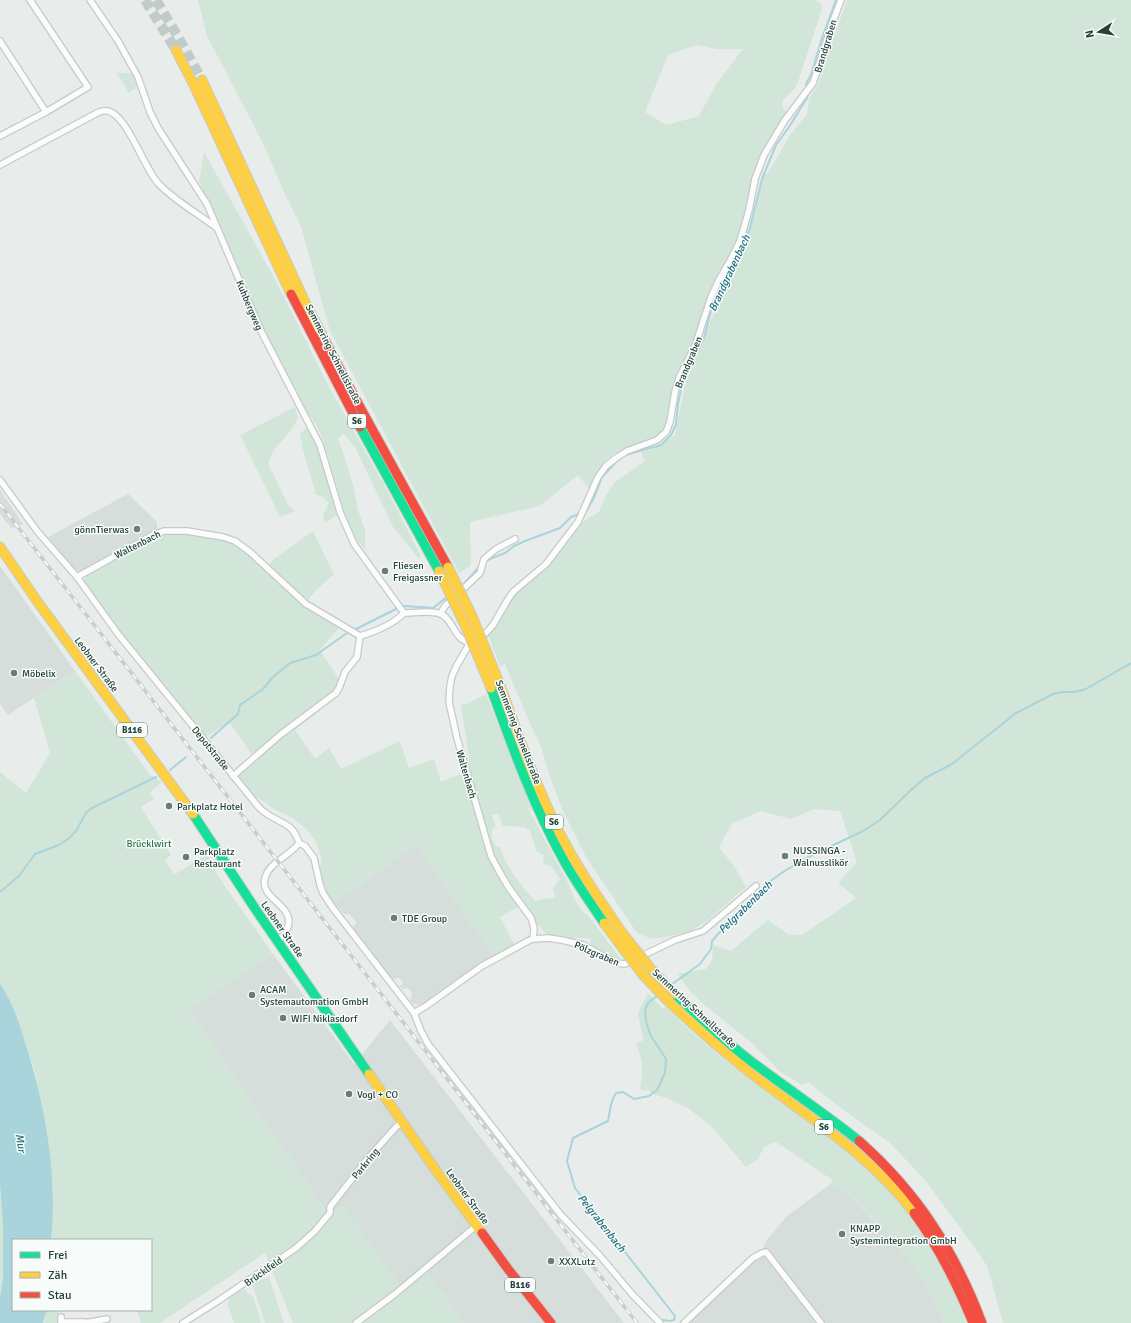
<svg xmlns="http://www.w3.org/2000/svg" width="1131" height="1323" font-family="Signika,sans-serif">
<rect width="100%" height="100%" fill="#e8edeb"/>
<g fill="#d6dedb">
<path d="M0,490l23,34 -11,5 -12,-15z"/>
<path d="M128,494l29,28v8l-75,40 -4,1 -4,-2 -26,-32z"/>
<path d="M0,566l75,105 -67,44 -8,-11z"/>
<path d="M416,845l78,111 -69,48 -8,1 -5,-2 -2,-3 2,-7 -4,-5 -6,1 -2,-3 3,-3 -3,-5 -6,1 -4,-1 -35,-45 -2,-6 4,-4 -8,-9h-5l-10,-11z"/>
<path d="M273,954l81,110 36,-44 234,303h-161l-1,-3 -37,-50 -24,17 -59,-81 -12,11 -141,-207z"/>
<path d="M832,1183l11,6 33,34 -4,3 14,4 18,23 23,32 17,38h-255l72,-70 5,-12 21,-25z"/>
</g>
<g fill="#d1e6d8" fill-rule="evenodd">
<path d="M198,0h618l6,5 -1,7 -22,67 -4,10 -12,11v8l4,5c-12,19 -27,39 -33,61 -5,20 -7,40 -14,59 -7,21 -20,40 -30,60 -3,6 -6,13 -8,20 -1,7 -1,14 -4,20 -5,14 -13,26 -19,38 -8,17 -5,38 -13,53 -13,26 -36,18 -56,33 -10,8 -15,22 -20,33l-12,-15 -38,31 -70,16 1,43 -12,8 -129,-242 -29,-104 -18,-37 -21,-49 -55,-105zM696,45l21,4h26l-26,34 -18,33 -33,9 -21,-13 23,-57z"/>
<path d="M847,0h284v1323h-128l-16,-57 -17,-25 -45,-61 -35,-37 -48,-34 -34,-27 -6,3 -23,-14 -26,-27 -52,-42 -12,-12 -11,-16 28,-5 6,-9 1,-15 18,6 37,-31 21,15h13l54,-37 -18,-15 19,-21 -17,-51 -26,-2 -23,10 -31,-8 -28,13 -13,23 17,22 10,18 -39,34 -16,10 -25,6 -14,2 -15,-6 -51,-76 -24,-48 -13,-35 -8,-27 -13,-28 -23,-55 -5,2 -12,-31 27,-41 64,-70 20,-12 7,-17 9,-13 30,-21 -4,-9 12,-3 22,-14 11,-55 41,-98 24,-54 12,-53 5,-2 22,-38 17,-21 2,-15 9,-15 11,-34z"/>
<path d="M117,73h15l5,14 -8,6z"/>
<path d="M204,152l73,131 52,104 58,103 33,64v6l-27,-33 -37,-78 -12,-15 -6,4 6,17 10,33 4,22 7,20v19l-11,-11 -11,-27 -6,-24 -14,-47 -7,-15 -14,-20 -39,-74 -64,-150z"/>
<path d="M295,407l3,11 -6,11 -18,21 -6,13 20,42 7,6 -15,6 -40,-82z"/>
<path d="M307,427l8,12 22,76 -12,8 -2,-8 6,-12 -6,-6 -8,-3 -1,-6 -11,-38 -3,-16z"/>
<path d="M313,531l21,43 -19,17 -8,11 -39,-37 6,-6z"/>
<path d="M173,533c20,1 41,2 60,11 20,8 43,37 60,52 14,13 30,22 46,32l-19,22 18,28v4l-3,9 -82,65 -24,-34 -23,15c-42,-49 -83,-100 -121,-153l-1,-4 3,-7 65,-35 11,-4z"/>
<path d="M75,671l75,104 12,7 -12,10 4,7 -13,8 30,48 -6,5 9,15 33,-21 11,22 55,78 -84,56 141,207 12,-12 59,82 24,-17 37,50 1,3h-170l-28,-70 -105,70h-19l-4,-13h14v-70h-100l2,-49 -6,-60 -12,-59 -18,-54 -17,-34v-212l26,21 24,-40 -16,-55z"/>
<path d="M486,694l47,118 -6,-6 40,75 10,23 8,10 3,1 32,43 -3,3 -26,-15 -1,-8h-20l-10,-3h-12l-10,-10 -40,-58 -12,-32 -19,-66 2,-12 -8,-53h6zM498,814l5,12 21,1 6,4 7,21 7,3 -1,9 8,2 9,13 -7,10 2,9 -12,1 -8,2c-15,-17 -28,-32 -35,-54h-3l-5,-8v-9l4,-3 -4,-12z"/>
<path d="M335,696l2,1 -42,33 20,29 14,-11 12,21 59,-28 9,27 25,-9 7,23 24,-10 17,62 38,72 -20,11 15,29 -21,10 -78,-111 -82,58c-8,-10 -15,-23 -14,-37 0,-3 2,-5 1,-8 -3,-20 -19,-36 -36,-44 -4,-2 -8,-3 -11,-5 -6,-3 -12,-11 -18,-11l-17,-20 1,-4 37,-34z"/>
<path d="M648,993l15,16 3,-2c29,29 60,55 92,79 31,22 62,42 91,66 54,46 94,104 117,171h-22l-17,-38 -23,-32 -18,-23 -9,1 -5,-4 4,-5 -33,-33 -11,-6 -1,-4 -55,-37 -12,5 -6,12 -12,8 -36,-42 -21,-16 -22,-11 -12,-3 -7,-5 -5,1 -3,-3c3,-18 4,-26 -4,-44l7,-4 -5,-27z"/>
<path d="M0,1185c3,38 6,75 0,113z"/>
<path d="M269,1277l15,46h-19l-13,-40z"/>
<path d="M244,1289l10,9 7,25h-27l-6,-17 1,-8z"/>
<path d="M47,1310h12v13h-15z"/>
</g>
<path fill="#a9d4db" d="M0,984c12,17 19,38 25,58 20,62 33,133 26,198h-38v70h34l-4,13h-43v-25l3,-21v-51l-3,-42z"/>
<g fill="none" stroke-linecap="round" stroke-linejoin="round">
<g stroke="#a9d4db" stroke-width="2">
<path d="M585,513l9,-15 8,-21 15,-16 8,-6 36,-10 10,-10 5,-10 2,-21 5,-24 21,-42 9,-35 13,-27 9,-12 15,-36 12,-49 14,-34 13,-18 18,-29 2,-7 -3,-6 1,-3 4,-7 11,-37 14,-38"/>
<path d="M485,562l7,-4 13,-5 9,-7 11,-5 35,-13 11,-11 8,-3"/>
<path d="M462,586l18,-20"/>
<path d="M404,606l29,2 14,-11"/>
<path d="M354,630l44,-22"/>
<path d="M211,738l27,-24 2,-9 23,-16 10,-12 17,-14 26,-8 31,-22"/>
<path d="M170,770l16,-13"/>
<path d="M0,892l19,-16 16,-22 24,-9 9,-6 8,-8 10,-18 6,-5 64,-31"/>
<path d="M671,985l29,-21 11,-15 1,-8 6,-7 24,-22 23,-27 18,-13 25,-15 55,-26 17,-11 32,-31 13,-11 27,-14 64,-51 37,-19 9,-2h13l11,-3 45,-26"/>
<path d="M658,995l-10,8 -3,7 1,12 5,14 15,23 -1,14 -8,17 -8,6 -15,3 -11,-7 -7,1c-6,8 -6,19 -8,28l-35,17 -6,23 8,27 100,128 -1,4 -4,1 -7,-1 -3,2"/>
</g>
<g stroke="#c1cbc8" stroke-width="10" stroke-dasharray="10 5" stroke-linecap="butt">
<path d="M145,0l31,50"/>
<path d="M156,0l21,35 25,45"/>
</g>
<defs>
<g id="street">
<path d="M90,0l28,41 20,36 12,35 8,16 49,76 54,127 59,114 20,67 14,32 50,69"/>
<path d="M0,41l46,71"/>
<path d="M0,136l46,-24 42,-25 -58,-87"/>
<path d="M0,165l99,-53c3,-1 6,-2 9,-1 19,4 36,57 50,72 14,16 42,32 59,45"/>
<path d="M0,480l37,51 40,46 41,57 135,166c4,6 8,10 14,14 15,10 26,9 32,29"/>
<path d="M77,577l76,-42 11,-4h23l36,6 12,4 15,11 56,52 54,32c14,-4 33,-12 44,-23 11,0 27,-3 37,1 13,6 13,26 28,28l-2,6 -10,17 -5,11 -2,10 -1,16 8,36 34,118 8,15 10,17 22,30 3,10 -1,11"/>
<path d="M440,614l5,-8 35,-33 4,-14 12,-10 19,-10"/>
<path d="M480,637l4,-2 9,-10 14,-24 6,-9 33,-28 32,-42 20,-45 8,-11 10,-8 11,-7 30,-11 9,-8 4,-10 5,-30 4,-14 16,-32 16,-49 8,-17 11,-19 10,-20 9,-31 6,-31 9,-24 21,-35 28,-37 20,-62 8,-21"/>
<path d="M233,776l47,-41 56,-42 3,-5 6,-16 12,-15 3,-21"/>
<path d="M299,843l6,3 9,12 6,27 3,8 9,14 82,106 7,18 7,13 132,170 41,43 31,37 28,29"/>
<path d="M277,940c6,-3 9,-6 11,-13 7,-22 -29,-28 -23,-49 4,-16 25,-22 34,-35"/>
<path d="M414,1013l12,-7 56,-40 46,-25 5,-2 15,-1 14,2 21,5 33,18 9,1 50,-24 28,-9 53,-45"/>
<path d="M61,1317v5h24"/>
<path d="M85,1323l22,-4"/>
<path d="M183,1323l35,-22 78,-53 18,-16 16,-19v-6l39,-50 28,-31 6,-3"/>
<path d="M356,1323l39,-29 81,-68"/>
<path d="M684,1323l69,-65 9,-5 4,-1 55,71"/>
</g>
<g id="fast">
<path d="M360,427l79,144"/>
<path d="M491,688c21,58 42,117 72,171 12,22 27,43 41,64"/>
<path d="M193,814l63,96 113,164"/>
<path d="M675,994c22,21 44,42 68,61 38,30 79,56 116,86"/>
</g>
<g id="slow">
<path d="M176,50l17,33 98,211"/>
<path d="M202,80l103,222 16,31"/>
<path d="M0,547l37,54 156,213"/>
<path d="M500,685c18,50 36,101 60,149 18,35 41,68 63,100"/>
<path d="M668,1001c31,29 63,58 97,83 53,39 109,75 149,129"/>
<path d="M369,1074l68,98 45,61"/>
</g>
<g id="jam">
<path d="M291,294l69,133"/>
<path d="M321,333l34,65 93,169"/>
<path d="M859,1141c58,51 96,110 123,182"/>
<path d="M914,1213c25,34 43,71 59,110"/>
<path d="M482,1233l26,36 43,54"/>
</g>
</defs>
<use href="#street" stroke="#c5cac8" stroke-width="8"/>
<use href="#fast" stroke="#c3ccc9" stroke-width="11"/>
<use href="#slow" stroke="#c3ccc9" stroke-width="11"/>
<use href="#jam" stroke="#c3ccc9" stroke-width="11"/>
<use href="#street" stroke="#fcfcfc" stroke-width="5.5"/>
<use href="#fast" stroke="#16e098" stroke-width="9"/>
<use href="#slow" stroke="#ffcf43" stroke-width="9"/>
<use href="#jam" stroke="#f24e42" stroke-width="9"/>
<defs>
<path id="rail" d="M0,504l637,819"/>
</defs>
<use href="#rail" stroke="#c9cdcc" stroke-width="3.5"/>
<use href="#rail" stroke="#f7fbf9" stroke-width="2" stroke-dasharray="6" stroke-linecap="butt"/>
<defs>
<g id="slow-bridge">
<path d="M448,567l24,49 28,69"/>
<path d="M439,571l26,54 26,63"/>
<path d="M604,923l39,52 25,26"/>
<path d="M623,934l28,35 24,25"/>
</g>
</defs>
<use href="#slow-bridge" stroke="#c3ccc9" stroke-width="11" stroke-linecap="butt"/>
<use href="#slow-bridge" stroke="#ffcf43" stroke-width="9"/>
</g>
<g fill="#697e78" stroke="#f7fbf9" stroke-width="1.5">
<circle cx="137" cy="529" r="4"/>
<circle cx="385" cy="571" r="4"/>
<circle cx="14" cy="673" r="4"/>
<circle cx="169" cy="806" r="4"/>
<circle cx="785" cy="856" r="4"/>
<circle cx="186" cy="857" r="4"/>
<circle cx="394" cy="918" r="4"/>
<circle cx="252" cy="995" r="4"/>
<circle cx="283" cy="1018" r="4"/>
<circle cx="349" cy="1094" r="4"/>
<circle cx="842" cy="1234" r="4"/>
<circle cx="551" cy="1261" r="4"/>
</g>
<g text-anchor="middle" stroke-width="3" stroke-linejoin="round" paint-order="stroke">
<g fill="#f7fbf9" stroke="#637a73" stroke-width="1">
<rect x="348" y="414" width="18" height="14" rx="3"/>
<rect x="117" y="723" width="30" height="14" rx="3"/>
<rect x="545" y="815" width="18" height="14" rx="3"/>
<rect x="815" y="1120" width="18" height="14" rx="3"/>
<rect x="505" y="1278" width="30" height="14" rx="3"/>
</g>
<g font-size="9" font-weight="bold" fill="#24423a">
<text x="357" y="424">S6</text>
<text x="132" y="733">B116</text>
<text x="554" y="825">S6</text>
<text x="824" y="1130">S6</text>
<text x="520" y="1288">B116</text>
</g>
<g font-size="10" fill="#24423a" stroke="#f7fbf9">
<text transform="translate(825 46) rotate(-73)" y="4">Brandgraben</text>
<text transform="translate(250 305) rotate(67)" y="4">Kuhbergweg</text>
<text transform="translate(334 354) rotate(63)" y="4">Semmering Schnellstraße</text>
<text transform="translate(688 362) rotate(-67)" y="4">Brandgraben</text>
<text transform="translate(137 544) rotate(-27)" y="4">Waltenbach</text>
<text transform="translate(97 664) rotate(53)" y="4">Leobner Straße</text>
<text transform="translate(519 732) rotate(69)" y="4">Semmering Schnellstraße</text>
<text transform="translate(211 748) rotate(51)" y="4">Depotstraße</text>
<text transform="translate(467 774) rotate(74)" y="4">Waltenbach</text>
<text transform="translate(283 929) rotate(55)" y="4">Leobner Straße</text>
<text transform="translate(597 953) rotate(23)" y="4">Pölzgraben</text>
<text transform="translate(695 1008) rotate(43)" y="4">Semmering Schnellstraße</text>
<text transform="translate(365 1163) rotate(-51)" y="4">Parkring</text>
<text transform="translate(468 1196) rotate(54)" y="4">Leobner Straße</text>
<text transform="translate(263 1271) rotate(-35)" y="4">Brücklfeld</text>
</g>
<g font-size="10" fill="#24423a" stroke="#f7fbf9" text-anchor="start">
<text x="129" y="533" text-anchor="end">gönnTierwas</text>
<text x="393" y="569">Fliesen<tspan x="393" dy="12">Freigassner</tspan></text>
<text x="22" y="677">Möbelix</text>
<text x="177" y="810">Parkplatz Hotel</text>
<text x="793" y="854">NUSSINGA -<tspan x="793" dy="12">Walnusslikör</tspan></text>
<text x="194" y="855">Parkplatz<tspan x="194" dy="12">Restaurant</tspan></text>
<text x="402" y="922">TDE Group</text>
<text x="260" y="993">ACAM<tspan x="260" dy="12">Systemautomation GmbH</tspan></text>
<text x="291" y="1022">WIFI Niklasdorf</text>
<text x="357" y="1098">Vogl + CO</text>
<text x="850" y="1232">KNAPP<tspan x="850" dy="12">Systemintegration GmbH</tspan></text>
<text x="559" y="1265">XXXLutz</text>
</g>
<g font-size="10" fill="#2d7a4b" stroke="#f7fbf9">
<text x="149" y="847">Brücklwirt</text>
</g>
<g font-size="11" font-style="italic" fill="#1c6f80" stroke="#f7fbf9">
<text transform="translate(729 273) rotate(-65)" y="4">Brandgrabenbach</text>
<text transform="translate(745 907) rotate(-44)" y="4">Pelgrabenbach</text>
<text transform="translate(21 1143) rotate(80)" y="4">Mur</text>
<text transform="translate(602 1223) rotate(52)" y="4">Pelgrabenbach</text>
</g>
</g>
<rect x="12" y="1239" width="140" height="72" fill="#f7fbf9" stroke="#a3b1ad"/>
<rect x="20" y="1252" width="20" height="6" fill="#16e098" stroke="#a3b1ad"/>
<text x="48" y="1259" font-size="12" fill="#24423a">Frei</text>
<rect x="20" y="1272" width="20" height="6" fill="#ffcf43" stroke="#a3b1ad"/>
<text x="48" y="1279" font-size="12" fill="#24423a">Zäh</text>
<rect x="20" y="1292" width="20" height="6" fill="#f24e42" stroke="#a3b1ad"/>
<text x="48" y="1299" font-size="12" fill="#24423a">Stau</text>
<g transform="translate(1099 32) rotate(258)" stroke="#f7fbf9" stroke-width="3" paint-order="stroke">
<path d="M0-3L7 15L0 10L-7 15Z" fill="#24423a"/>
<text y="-6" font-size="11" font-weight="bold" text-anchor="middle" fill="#24423a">N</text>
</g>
</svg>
